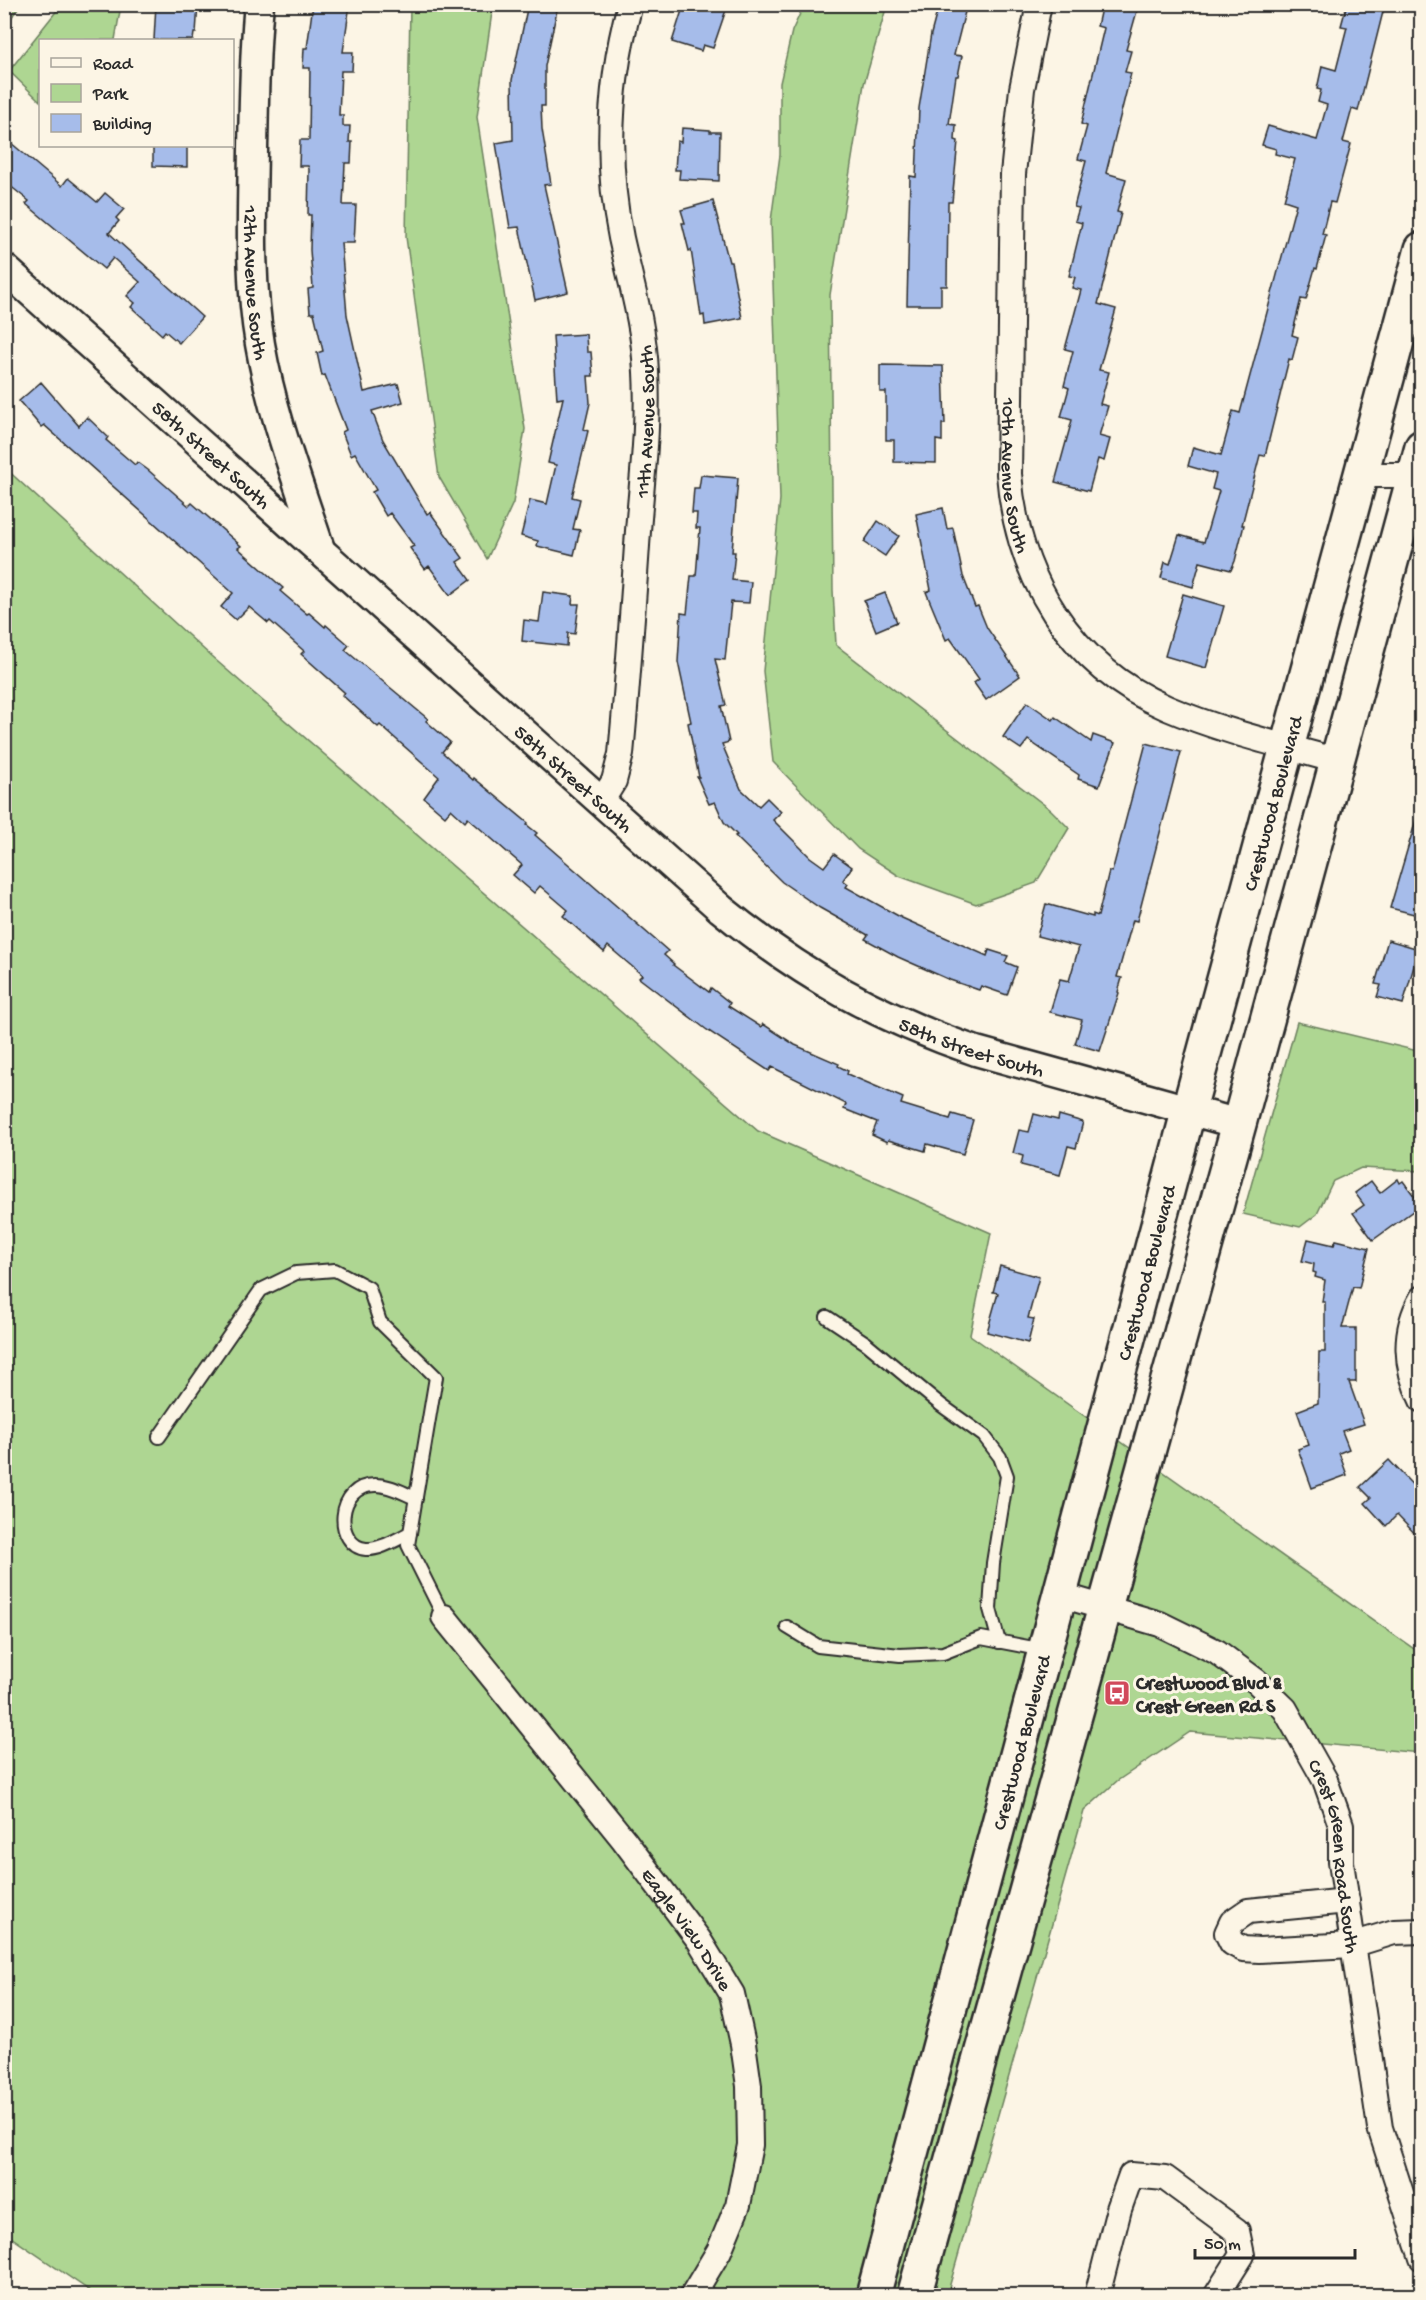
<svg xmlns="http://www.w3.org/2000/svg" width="1426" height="2300" font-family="'Gochi Hand',sans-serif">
<rect width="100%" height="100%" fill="#fcf5e5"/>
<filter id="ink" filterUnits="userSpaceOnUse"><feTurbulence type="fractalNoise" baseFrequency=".0167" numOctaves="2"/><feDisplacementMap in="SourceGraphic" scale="12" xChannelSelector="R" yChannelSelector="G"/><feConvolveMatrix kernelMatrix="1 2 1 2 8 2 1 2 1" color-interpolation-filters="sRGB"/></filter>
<g filter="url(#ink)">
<g fill="#aed692" stroke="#6c805e" stroke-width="1.5">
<path d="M5,4l15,1 -15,22 -1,-22z"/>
<path d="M62,4l59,1 -6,35h-75v61l-31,-30z"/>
<path d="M410,5h83l-16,112 48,312 -12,74 -26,56 -48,-82 -33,-240z"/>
<path d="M804,5h83l-23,79 -34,211 3,295 3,55 215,165 18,18 -33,55 -60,21 -77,-28 -41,-27 -85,-87 -10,-91 17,-172 -9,-278 9,-66v-72l12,-52z"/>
<path d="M4,467l207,189 547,475 233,102 -21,102 451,319v99l-231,-21 -73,49 -33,30 -137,484h-851l-91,-62z"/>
<path d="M1297,1022l125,30v109l-3,10 -58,-3 -28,13 -16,33 -17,13 -57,-13z"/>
</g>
<g fill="#a6bcea" stroke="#2b2b2b" stroke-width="1.5">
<path d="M156,4h42l-2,29h-2l-1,7h-39z"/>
<path d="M313,4h37l-7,48h10l-1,19h-11l-2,44h4v11h7l-1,16h3l-1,21h-6l-2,42h13l-2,38h-13l6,72 17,77 34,-8 5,18 -31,9 11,29 44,74 3,-2 33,46 -6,4 13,18 -20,15 -21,-29 -4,3 -15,-21 4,-2 -24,-33 -4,3 -14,-24 4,-2 -21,-37 -4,2 -9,-23 4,-2 -21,-55 -3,1 -5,-23 6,-2 -9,-38h-4l-2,-24 5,-1 -3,-38 1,-35h-3l1,-46 -1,-3h-9l1,-26h9l1,-72h-7l1,-20h3z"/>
<path d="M528,4l29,6 -12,56v40h-4l1,23 9,55 -7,1 24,107 -33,8 -16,-73 -9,1 -14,-85 17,-3 -1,-60z"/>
<path d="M684,4h44l-15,44 -10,-3 -2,6 -29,-9z"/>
<path d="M939,4h28l-13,51 8,1 -4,20h-2l-7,48 7,1 -1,15 3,1 -6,61h-4l-1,84h-6v19h-34l3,-129 6,1 3,-69 12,-74z"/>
<path d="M1102,4h37l-13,46 5,1 -6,21 6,1 -25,100 20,6 -9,33 4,1 -23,91 18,5 -17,61 10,2 -9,32 8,2 -9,30 11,3 -6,22 -6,-2 -9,32 -34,-9 17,-62 -11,-3 8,-29 -5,-2 9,-35 -8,-2 16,-59 -9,-2 3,-11 -6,-1 13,-53 -7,-2 4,-13 -5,-1 12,-46 -8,-2 9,-33 -6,-2 23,-96 -7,-2z"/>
<path d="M1347,4h38l-27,107 -6,-2 -9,33 8,2 -16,59 -5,-1 -8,32 4,1 -9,34 -2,-1 -9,32 -5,-1 -9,36 6,2 -6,23 -3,-1 -24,97 -5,-1 -18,70h2l-9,36 -4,9 -31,-8 -7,25 -32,-9 4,-16 5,2 9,-29 25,7 15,-51 -7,-2 4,-15 -28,-8 5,-19 28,8 12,-44 7,2 56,-209 -12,-4 11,-41 -20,-5 1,-5 -14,-4 6,-19 49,14 10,-35 -9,-3 3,-12 -4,-1 5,-23 14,4 11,-43 -6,-1z"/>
<path d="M682,128l28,2v2h10l-1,49 -40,-2 1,-9h-5l2,-29 4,1z"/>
<path d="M4,137l58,49 6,-8 29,24 8,-9 19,16 -8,9 3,3 -10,12 93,84 -23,26 -14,-12 -3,4 -31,-28 4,-4 -8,-7 13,-14 -27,-24 -9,11 -78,-65 3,-3 -25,-20z"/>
<path d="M153,146h34v21l-34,-1z"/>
<path d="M713,201l16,61h2l11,56 -37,7 -1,-10 -3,1 -10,-66 -2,1 -7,-28h3l-4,-13z"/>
<path d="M586,334l1,18h4l2,24h-5l2,27 -6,26 4,2 -16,66 8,2 -7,30 7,1 -6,25 -37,-9 1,-5 -17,-5 9,-36 17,4 9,-39 -8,-2 15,-65 -6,1 -4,-63z"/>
<path d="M880,365l63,1 2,58h-3v17l-6,-1v23l-42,-1v-22h-8v-48h-6z"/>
<path d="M41,382l38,44 8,-9 21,20 -2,3 29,25 2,-3 11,8 41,36 3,-3 49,43 -3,2 45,40 -3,3 27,23 2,-1 16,14 1,-2 23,20 -4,5 83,69 -2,2 24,21 -8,10 31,28 1,-2 54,45 -1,2 10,8 -2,2 133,116 -4,4 10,9 -1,1 36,27 2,-4 19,15 -2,3 33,21 2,-3 32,21 44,19 -1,2 10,5 -1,3 56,24 -2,6 49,15 2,-5 21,6 -10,34 -36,-10 -2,7 -37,-11 -1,2 -15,-7 5,-13 -33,-13 2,-5 -74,-37 -3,4 -62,-41 -68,-52 3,-3 -34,-29 -4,6 -41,-36 5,-6 -28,-24 -6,7 -21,-18 9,-10 -54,-47 -3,4 -14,-13 -6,7 -21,-18 15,-21 -59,-52 -2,2 -36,-32 3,-2 -44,-39 3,-3 -34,-30 -2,2 -19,-16 -13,13 -15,-13 12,-14 -189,-168 -3,2 -22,-26z"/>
<path d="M701,475l37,3 -6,74h3l-3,28 19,2 -2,21 -18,-1 -6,58 -10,-1 11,46 -5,1 8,36 -7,2 19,45 18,17 8,-8 14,14 -8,8 37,37 14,10 10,-13 18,13 -9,13 5,4 -2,3 56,31 85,38 2,-6 19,6 -3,6 12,5 -10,28 -26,-9 -2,4 -29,-10 -52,-23 -33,-18 3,-4 -48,-27 -38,-26 -47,-46 2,-1 -13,-13 -9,-20 -6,2 -12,-27h2l-11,-54 3,-1 -13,-60 3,-49 6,1 4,-38h5l4,-48h-4l1,-15h-5l2,-25h5z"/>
<path d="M943,508l4,21 6,-1 10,48 12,31 3,-1 9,22 33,48 -34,24 -12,-17 5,-4 -29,-41 -4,2 -20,-48 5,-2 -15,-76z"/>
<path d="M878,521l21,15 -14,20 -21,-14z"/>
<path d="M543,592l30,4 -1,8h7l-4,30 -7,-1 -1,13 -45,-5 2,-21 15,2z"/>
<path d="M885,593l12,29 -21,9 -12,-30z"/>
<path d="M1183,594l41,12 -18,62 -41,-12z"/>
<path d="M1027,702l26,18 2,-3 36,25 2,-7 22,8 -16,43 -21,-7 1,-4 -51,-35 -7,9 -18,-12z"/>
<path d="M1146,743l35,9 -44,169 -4,-1 -16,57 5,1 -4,14 1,1 -19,58 -25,-7 7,-24 -32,-8 10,-33 9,2 10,-34 -42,-11 9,-32 47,13v-3l5,2 11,-45 3,1z"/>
<path d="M1416,820h6v96l-32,-8z"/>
<path d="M1388,940l31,9 -16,55 -26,-7 4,-12 -6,-1z"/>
<path d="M1034,1114l24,6 1,-5 24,7 -7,26 -8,-2 -8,29 -39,-10 2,-9 -10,-3 6,-23 10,2z"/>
<path d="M1398,1179l2,4 3,-2 18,24 -48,35 -20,-27 11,-8 -9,-12 16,-12 9,12z"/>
<path d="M1308,1239l26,6 2,-5 33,8 -10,40 -6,-1 -11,41h14v54h-7l15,42 -22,7 7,18 -10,4 8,22 -35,13 -14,-39 11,-4 -12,-34 21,-8 1,-51h6v-50h-3l3,-22 -10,-3 1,-4 -3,-1 1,-8 -12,-3z"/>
<path d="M1000,1266l39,11 -11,41 6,1 -6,24 -41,-11 11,-39 -5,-1z"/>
<path d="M1389,1460l33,35v46l-25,-26 -11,11 -21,-23 6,-5 -11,-11z"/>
</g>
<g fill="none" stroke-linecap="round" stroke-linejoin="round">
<defs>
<g id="service">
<path d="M827,1317l39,26 75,62 43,31 16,21 7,19 -14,87 -3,46 9,33"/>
<path d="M159,1437l102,-147 35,-17 39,-3 34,18 11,34 56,55 -28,168 36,72"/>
<path d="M410,1533c-13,6 -30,17 -44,16 -32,-3 -31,-65 10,-64 14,0 27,8 40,13"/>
<path d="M787,1627l31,19 82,9 43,-2 38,-15 63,12"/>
</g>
<g id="minor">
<path id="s1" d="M1039,4l-17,85 -9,85 -4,300c8,102 61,192 158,234 54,23 114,37 171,53"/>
<path d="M1360,475h54l8,-2"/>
<path id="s2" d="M601,802l13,-21 7,-27c7,-74 12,-149 17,-223 4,-53 11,-106 8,-159 -2,-46 -15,-89 -25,-134 -16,-78 -12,-156 9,-234"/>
<path d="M1422,1298c-19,33 -17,69 0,102"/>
<path id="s3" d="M1061,1595l99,29 57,28 39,29 29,28 40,71 16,45v37l39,266 42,130"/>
<path id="s4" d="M444,1617l180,223 75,100 33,54 11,50 6,42 1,59 -12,60 -19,46 -27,45"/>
<path d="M1347,1901l-99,10 -16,11 -5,11 5,10 11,6 16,1 93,-5 42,-13 28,-1"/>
<path d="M1097,2296l22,-87 12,-34 34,3 72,53 5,24 -26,41"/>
</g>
<g id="tertiary">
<path id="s5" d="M259,4c-5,49 -5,97 -6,146 -1,65 -4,130 7,194 12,70 38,138 60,205"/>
<path id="s6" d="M4,268l717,641c81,66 156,108 255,142l263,73"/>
</g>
<g id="primary">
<path id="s7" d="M873,2296l316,-1187 233,-860"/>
<path d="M914,2296l325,-1172 183,-677"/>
</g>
</defs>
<use href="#service" stroke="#2b2b2b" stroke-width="16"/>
<use href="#minor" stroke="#2b2b2b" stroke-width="28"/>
<use href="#tertiary" stroke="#2b2b2b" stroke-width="33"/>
<use href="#primary" stroke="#2b2b2b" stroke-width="38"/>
<use href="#service" stroke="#fcf5e5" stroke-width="12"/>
<use href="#minor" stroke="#fcf5e5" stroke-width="24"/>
<use href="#tertiary" stroke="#fcf5e5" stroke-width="28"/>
<use href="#primary" stroke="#fcf5e5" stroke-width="33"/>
</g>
</g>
<defs>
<symbol id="bus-square" viewBox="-11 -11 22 22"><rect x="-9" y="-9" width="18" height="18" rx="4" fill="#d1495b" stroke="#fcf5e5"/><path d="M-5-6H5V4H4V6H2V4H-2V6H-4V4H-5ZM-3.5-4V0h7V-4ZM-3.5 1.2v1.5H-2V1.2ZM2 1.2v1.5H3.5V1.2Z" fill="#fff"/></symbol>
</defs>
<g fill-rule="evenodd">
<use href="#bus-square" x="1102" y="1678" width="30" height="30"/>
</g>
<g text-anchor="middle" stroke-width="6" stroke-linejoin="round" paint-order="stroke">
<g font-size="20" fill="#2b2b2b" stroke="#fcf5e5">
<text dy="7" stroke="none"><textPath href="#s5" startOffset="279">12th Avenue South</textPath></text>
<text dy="7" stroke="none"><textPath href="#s2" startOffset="386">11th Avenue South</textPath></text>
<text dy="7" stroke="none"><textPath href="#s6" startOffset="279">58th Street South</textPath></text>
<text dy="7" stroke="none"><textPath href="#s1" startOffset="474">10th Avenue South</textPath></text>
<text dy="7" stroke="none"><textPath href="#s6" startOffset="765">58th Street South</textPath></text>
<text dy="7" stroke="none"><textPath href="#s7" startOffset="1545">Crestwood Boulevard</textPath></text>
<text dy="7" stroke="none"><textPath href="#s6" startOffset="1250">58th Street South</textPath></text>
<text dy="7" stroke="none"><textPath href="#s7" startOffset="1059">Crestwood Boulevard</textPath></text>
<text dy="7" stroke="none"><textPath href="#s7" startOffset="573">Crestwood Boulevard</textPath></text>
<text dy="7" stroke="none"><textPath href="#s3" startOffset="414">Crest Green Road South</textPath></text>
<text dy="7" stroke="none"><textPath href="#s4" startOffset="396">Eagle View Drive</textPath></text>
</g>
<g font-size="20" font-weight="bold" fill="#2b2b2b" stroke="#fcf5e5" text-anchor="start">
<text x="1136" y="1689">Crestwood Blvd &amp;<tspan x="1136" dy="23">Crest Green Rd S</tspan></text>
</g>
</g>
<rect width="1426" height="2300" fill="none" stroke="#fcf5e5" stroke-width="24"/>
<rect x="12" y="12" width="1402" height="2276" fill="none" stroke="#2b2b2b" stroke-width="2" filter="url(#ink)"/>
<rect x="39" y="39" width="195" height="108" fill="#fcf5e5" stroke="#a8a49b" stroke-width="1.5"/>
<rect x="51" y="58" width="30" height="9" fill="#fcf5e5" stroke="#a8a49b" stroke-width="1.5"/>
<text x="93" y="69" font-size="18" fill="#2b2b2b">Road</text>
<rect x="51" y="84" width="30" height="18" fill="#aed692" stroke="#a8a49b" stroke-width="1.5"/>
<text x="93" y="99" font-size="18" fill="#2b2b2b">Park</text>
<rect x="51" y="114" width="30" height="18" fill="#a6bcea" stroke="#a8a49b" stroke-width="1.5"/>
<text x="93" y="129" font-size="18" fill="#2b2b2b">Building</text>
<path d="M1195 2249v9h160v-9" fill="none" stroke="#2b2b2b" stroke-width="3"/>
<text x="1204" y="2249" font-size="18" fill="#2b2b2b" stroke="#fcf5e5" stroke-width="4.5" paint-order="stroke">50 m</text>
</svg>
